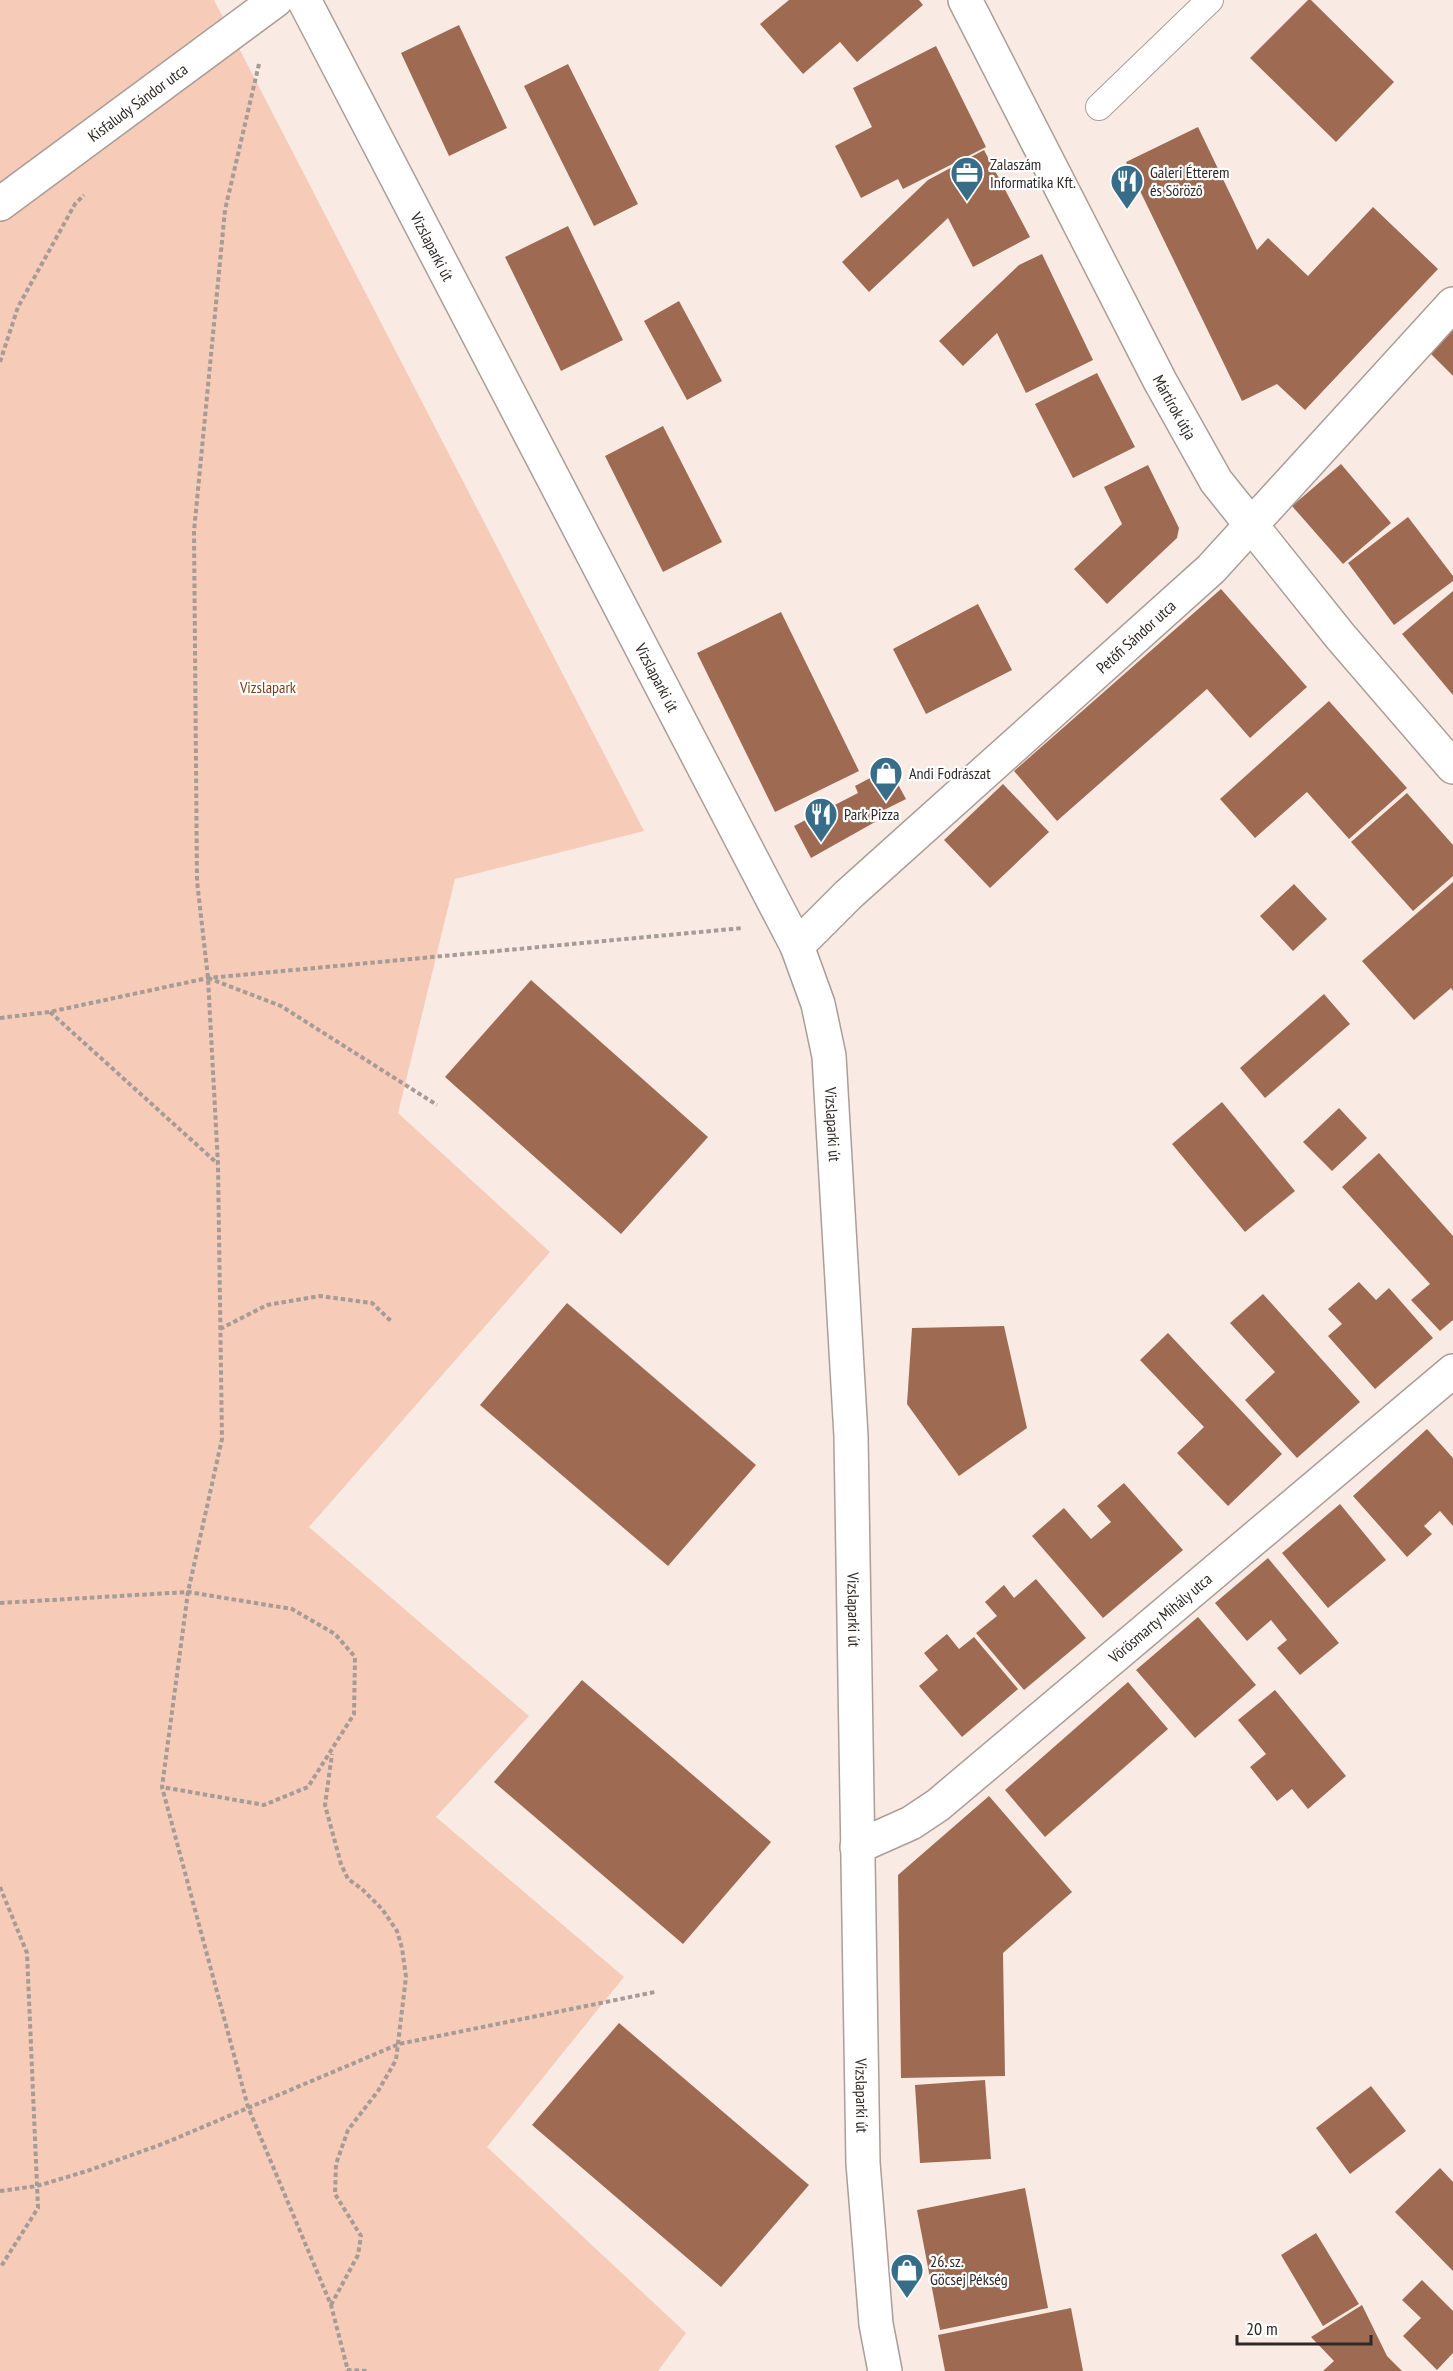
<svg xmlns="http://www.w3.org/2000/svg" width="1453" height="2371" font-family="'PT Sans Narrow',sans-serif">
<rect width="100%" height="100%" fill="#f9ebe4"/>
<path fill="#f6cbb8" d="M0,0h214l430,831 -189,48 -57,234 152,139 -241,275 220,189 -93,101 188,160 -137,170 199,186 -28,38h-658z"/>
<g fill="#9e6a52">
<path d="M789,0h130l4,5 -66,57 -17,-20 -37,32 -43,-50z"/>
<path d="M1308,0h3l83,82 -58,60 -86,-84z"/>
<path d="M459,25l48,103 -58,28 -48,-103z"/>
<path d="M936,46l50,101 -83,42 -5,-10 -37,19 -26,-52 37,-19 -19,-39z"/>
<path d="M568,64l70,140 -44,22 -70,-140z"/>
<path d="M1198,127l59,123 11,-12 40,38 65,-69 65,62 -133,141 -28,-26 -35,17 -116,-239z"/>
<path d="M984,150l46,87 -57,30 -25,-49 -79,74 -27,-30 86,-82z"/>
<path d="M568,226l55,114 -62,31 -56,-114z"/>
<path d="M1042,254l51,106 -67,33 -29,-60 -34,33 -24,-25 80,-76z"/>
<path d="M679,301l43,80 -35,19 -43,-79z"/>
<path d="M1453,328v48l-24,-24z"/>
<path d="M1097,373l38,74 -62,31 -38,-74z"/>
<path d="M663,426l59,116 -59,30 -58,-116z"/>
<path d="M1341,464l50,59 -48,41 -51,-58z"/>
<path d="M1148,465l31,63 -2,10 -70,66 -33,-35 48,-45 -18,-37z"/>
<path d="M1408,517l45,59v5l-59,44 -46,-62z"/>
<path d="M1221,589l86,98 -57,51 -43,-49 -150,132 -43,-50z"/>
<path d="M1453,591v104l-51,-61z"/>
<path d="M978,604l34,66 -86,44 -33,-65z"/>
<path d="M781,612l78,159 -84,41 -78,-159z"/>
<path d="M1329,701l78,87 -58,51 -42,-47 -52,46 -35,-39z"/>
<path d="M889,768l17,31 -34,17 3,6 -64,36 -17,-32 64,-33 -3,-7z"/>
<path d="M1003,784l46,48 -59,56 -46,-48z"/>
<path d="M1407,793l46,52v31l-40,35 -62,-69z"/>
<path d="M1453,882v109l-2,-3 -37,32 -52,-59z"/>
<path d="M1294,884l33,35 -34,32 -33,-35z"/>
<path d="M531,980l177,157 -87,97 -176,-157z"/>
<path d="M1324,994l26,30 -85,74 -25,-30z"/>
<path d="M1222,1102l73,89 -50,41 -73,-88z"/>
<path d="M1339,1108l28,30 -35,33 -29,-29z"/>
<path d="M1379,1153l74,83v84l-13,11 -29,-31 19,-16 -88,-97z"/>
<path d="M1359,1282l17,18 13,-12 44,50 -58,51 -47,-53 14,-12 -14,-15z"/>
<path d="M1263,1294l97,108 -63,56 -52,-58 30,-28 -45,-49z"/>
<path d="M567,1303l189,162 -88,101 -188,-161z"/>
<path d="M1004,1326l23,102 -68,48 -52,-72 5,-76z"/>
<path d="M1168,1333l114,121 -54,52 -51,-53 27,-26 -64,-67z"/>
<path d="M1427,1429l26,29v68l-13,-15 -16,15 8,8 -25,23 -54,-61z"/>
<path d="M1124,1483l59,67 -80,68 -71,-82 32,-28 27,31 20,-17 -14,-16z"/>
<path d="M1340,1504l46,56 -58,48 -46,-55z"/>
<path d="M1268,1558l71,85 -39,32 -23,-27 10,-8 -16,-20 -24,21 -32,-38z"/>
<path d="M1036,1579l50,59 -62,52 -48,-57 21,-17 -12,-14 19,-17 10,13z"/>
<path d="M1198,1617l58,68 -61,53 -59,-68z"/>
<path d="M947,1634l12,15 15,-12 44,52 -56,48 -43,-51 19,-16 -14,-17z"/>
<path d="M582,1680l189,162 -88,102 -189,-162z"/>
<path d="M1128,1682l40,47 -123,108 -40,-47z"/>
<path d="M1275,1690l71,86 -38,33 -16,-20 -15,12 -27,-34 16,-13 -28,-34z"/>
<path d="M989,1796l83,96 -69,61 2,123 -104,2 -3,-203z"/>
<path d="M619,2023l190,162 -88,102 -189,-162z"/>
<path d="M985,2080l6,79 -71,4 -5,-78z"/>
<path d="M1371,2086l35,45 -56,43 -34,-46z"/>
<path d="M1440,2168l13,14v89l-58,-59z"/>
<path d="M1025,2188l23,120 -108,22 -23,-120z"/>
<path d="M1316,2233l43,71 -36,22 -42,-71z"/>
<path d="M1422,2280l31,31v42l-16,17 -34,-34 18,-18 -19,-18z"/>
<path d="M1362,2305l25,51 15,15h-79l11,-10 -23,-24z"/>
<path d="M1071,2308l12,63h-138l-7,-36z"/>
</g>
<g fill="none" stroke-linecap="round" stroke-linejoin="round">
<defs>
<path id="service" d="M1099,107l111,-107"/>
<g id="minor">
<path id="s1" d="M304,0l493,946 21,58 11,52 22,380 12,727 13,161 9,47"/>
<path id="s2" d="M0,204l276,-204"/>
<path id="s3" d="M797,946l51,-51 363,-326 242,-265"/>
<path id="s4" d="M857,1847l54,-24 27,-18 515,-434"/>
</g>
<g id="tertiary">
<path id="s5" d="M965,0l195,381 56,100 124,155 113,131"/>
</g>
</defs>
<use href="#service" stroke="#ab9e98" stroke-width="28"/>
<use href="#minor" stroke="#ab9e98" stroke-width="36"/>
<use href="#tertiary" stroke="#ab9e98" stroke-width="36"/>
<g stroke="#a69b96" stroke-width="4" stroke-dasharray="4.5 3" stroke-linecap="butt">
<path d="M259,64l-34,146 -31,321 3,350 11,97 10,187 4,274 -34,153 -26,195 86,320 83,198 17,66"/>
<path d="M0,362l18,-55 57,-103 9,-9"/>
<path d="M208,978l73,28 156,99"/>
<path d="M50,1012l168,152"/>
<path d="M0,1018l49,-6 159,-34 535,-50"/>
<path d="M220,1329l47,-24 53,-9 52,7 20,19"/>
<path d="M0,1603l188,-11 104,17 43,25 20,23 -1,57 -46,73 -44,18 -102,-18"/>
<path d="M0,1887l27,66 11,255 -38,60"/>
<path d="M0,2191l37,-5 50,-15 78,-28 234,-99 256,-52"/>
<path d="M331,2305l27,-50 3,-19 -26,-42 1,-30 12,-34 30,-39 18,-31 10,-83 -4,-29 -5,-17 -15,-22 -20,-20 -14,-10 -7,-15 -16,-59 7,-51"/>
<path d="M347,2370l21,1"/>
</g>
<use href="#service" stroke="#fff" stroke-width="26"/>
<use href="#minor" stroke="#fff" stroke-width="33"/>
<use href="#tertiary" stroke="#fff" stroke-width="33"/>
</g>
<defs>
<symbol id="office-pin" viewBox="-11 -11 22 30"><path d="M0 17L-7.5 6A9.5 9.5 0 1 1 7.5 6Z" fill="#386d89" stroke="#fff"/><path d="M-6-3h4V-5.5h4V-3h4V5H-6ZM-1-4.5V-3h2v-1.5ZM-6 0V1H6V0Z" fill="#fff"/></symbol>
<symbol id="restaurant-pin" viewBox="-11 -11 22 30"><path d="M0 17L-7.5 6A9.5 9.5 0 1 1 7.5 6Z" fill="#386d89" stroke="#fff"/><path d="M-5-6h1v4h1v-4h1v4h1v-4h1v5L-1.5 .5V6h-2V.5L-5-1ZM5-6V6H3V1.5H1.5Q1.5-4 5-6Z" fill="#fff"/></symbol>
<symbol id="shop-pin" viewBox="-11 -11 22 30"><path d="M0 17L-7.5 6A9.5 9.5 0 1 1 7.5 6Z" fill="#386d89" stroke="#fff"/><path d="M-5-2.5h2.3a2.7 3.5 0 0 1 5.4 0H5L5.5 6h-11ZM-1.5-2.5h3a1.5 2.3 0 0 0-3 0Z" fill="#fff"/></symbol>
</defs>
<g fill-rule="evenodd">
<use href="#office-pin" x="948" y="154" width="38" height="52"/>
<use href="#restaurant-pin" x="1108" y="162" width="38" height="52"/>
<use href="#shop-pin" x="867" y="754" width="38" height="52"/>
<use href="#restaurant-pin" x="802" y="795" width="38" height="52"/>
<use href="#shop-pin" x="888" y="2251" width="38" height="52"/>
</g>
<g text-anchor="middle" stroke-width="4.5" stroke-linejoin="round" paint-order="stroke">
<g font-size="16" fill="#2e2826" stroke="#fff">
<text dy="6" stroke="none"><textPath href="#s2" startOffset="171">Kisfaludy Sándor utca</textPath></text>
<text dy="6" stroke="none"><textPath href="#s1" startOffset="278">Vizslaparki út</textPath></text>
<text dy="6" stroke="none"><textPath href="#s5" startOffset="458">Mártírok útja</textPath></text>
<text dy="6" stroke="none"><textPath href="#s3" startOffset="459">Petőfi Sándor utca</textPath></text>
<text dy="6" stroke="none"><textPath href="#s1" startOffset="764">Vizslaparki út</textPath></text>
<text dy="6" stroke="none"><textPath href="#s1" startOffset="1250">Vizslaparki út</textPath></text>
<text dy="6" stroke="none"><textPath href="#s1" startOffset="1736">Vizslaparki út</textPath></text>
<text dy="6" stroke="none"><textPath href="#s4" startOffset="382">Vörösmarty Mihály utca</textPath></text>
<text dy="6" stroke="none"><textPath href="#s1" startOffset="2222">Vizslaparki út</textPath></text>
</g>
<g font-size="16" fill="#2e2826" stroke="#fff" text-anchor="start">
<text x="990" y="170">Zalaszám<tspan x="990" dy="18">Informatika Kft.</tspan></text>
<text x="1150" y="178">Galeri Étterem<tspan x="1150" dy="18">és Söröző</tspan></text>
<text x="909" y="779">Andi Fodrászat</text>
<text x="844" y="820">Park Pizza</text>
<text x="930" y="2267">26. sz.<tspan x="930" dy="18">Göcsej Pékség</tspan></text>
</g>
<g font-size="16" fill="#813c18" stroke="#fff">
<text x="268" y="693">Vizslapark</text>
</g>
</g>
<path d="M1237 2335v9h134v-9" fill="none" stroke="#2e2826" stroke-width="3"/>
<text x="1246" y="2335" font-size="18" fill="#2e2826" stroke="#ffffff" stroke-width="4.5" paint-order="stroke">20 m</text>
</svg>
